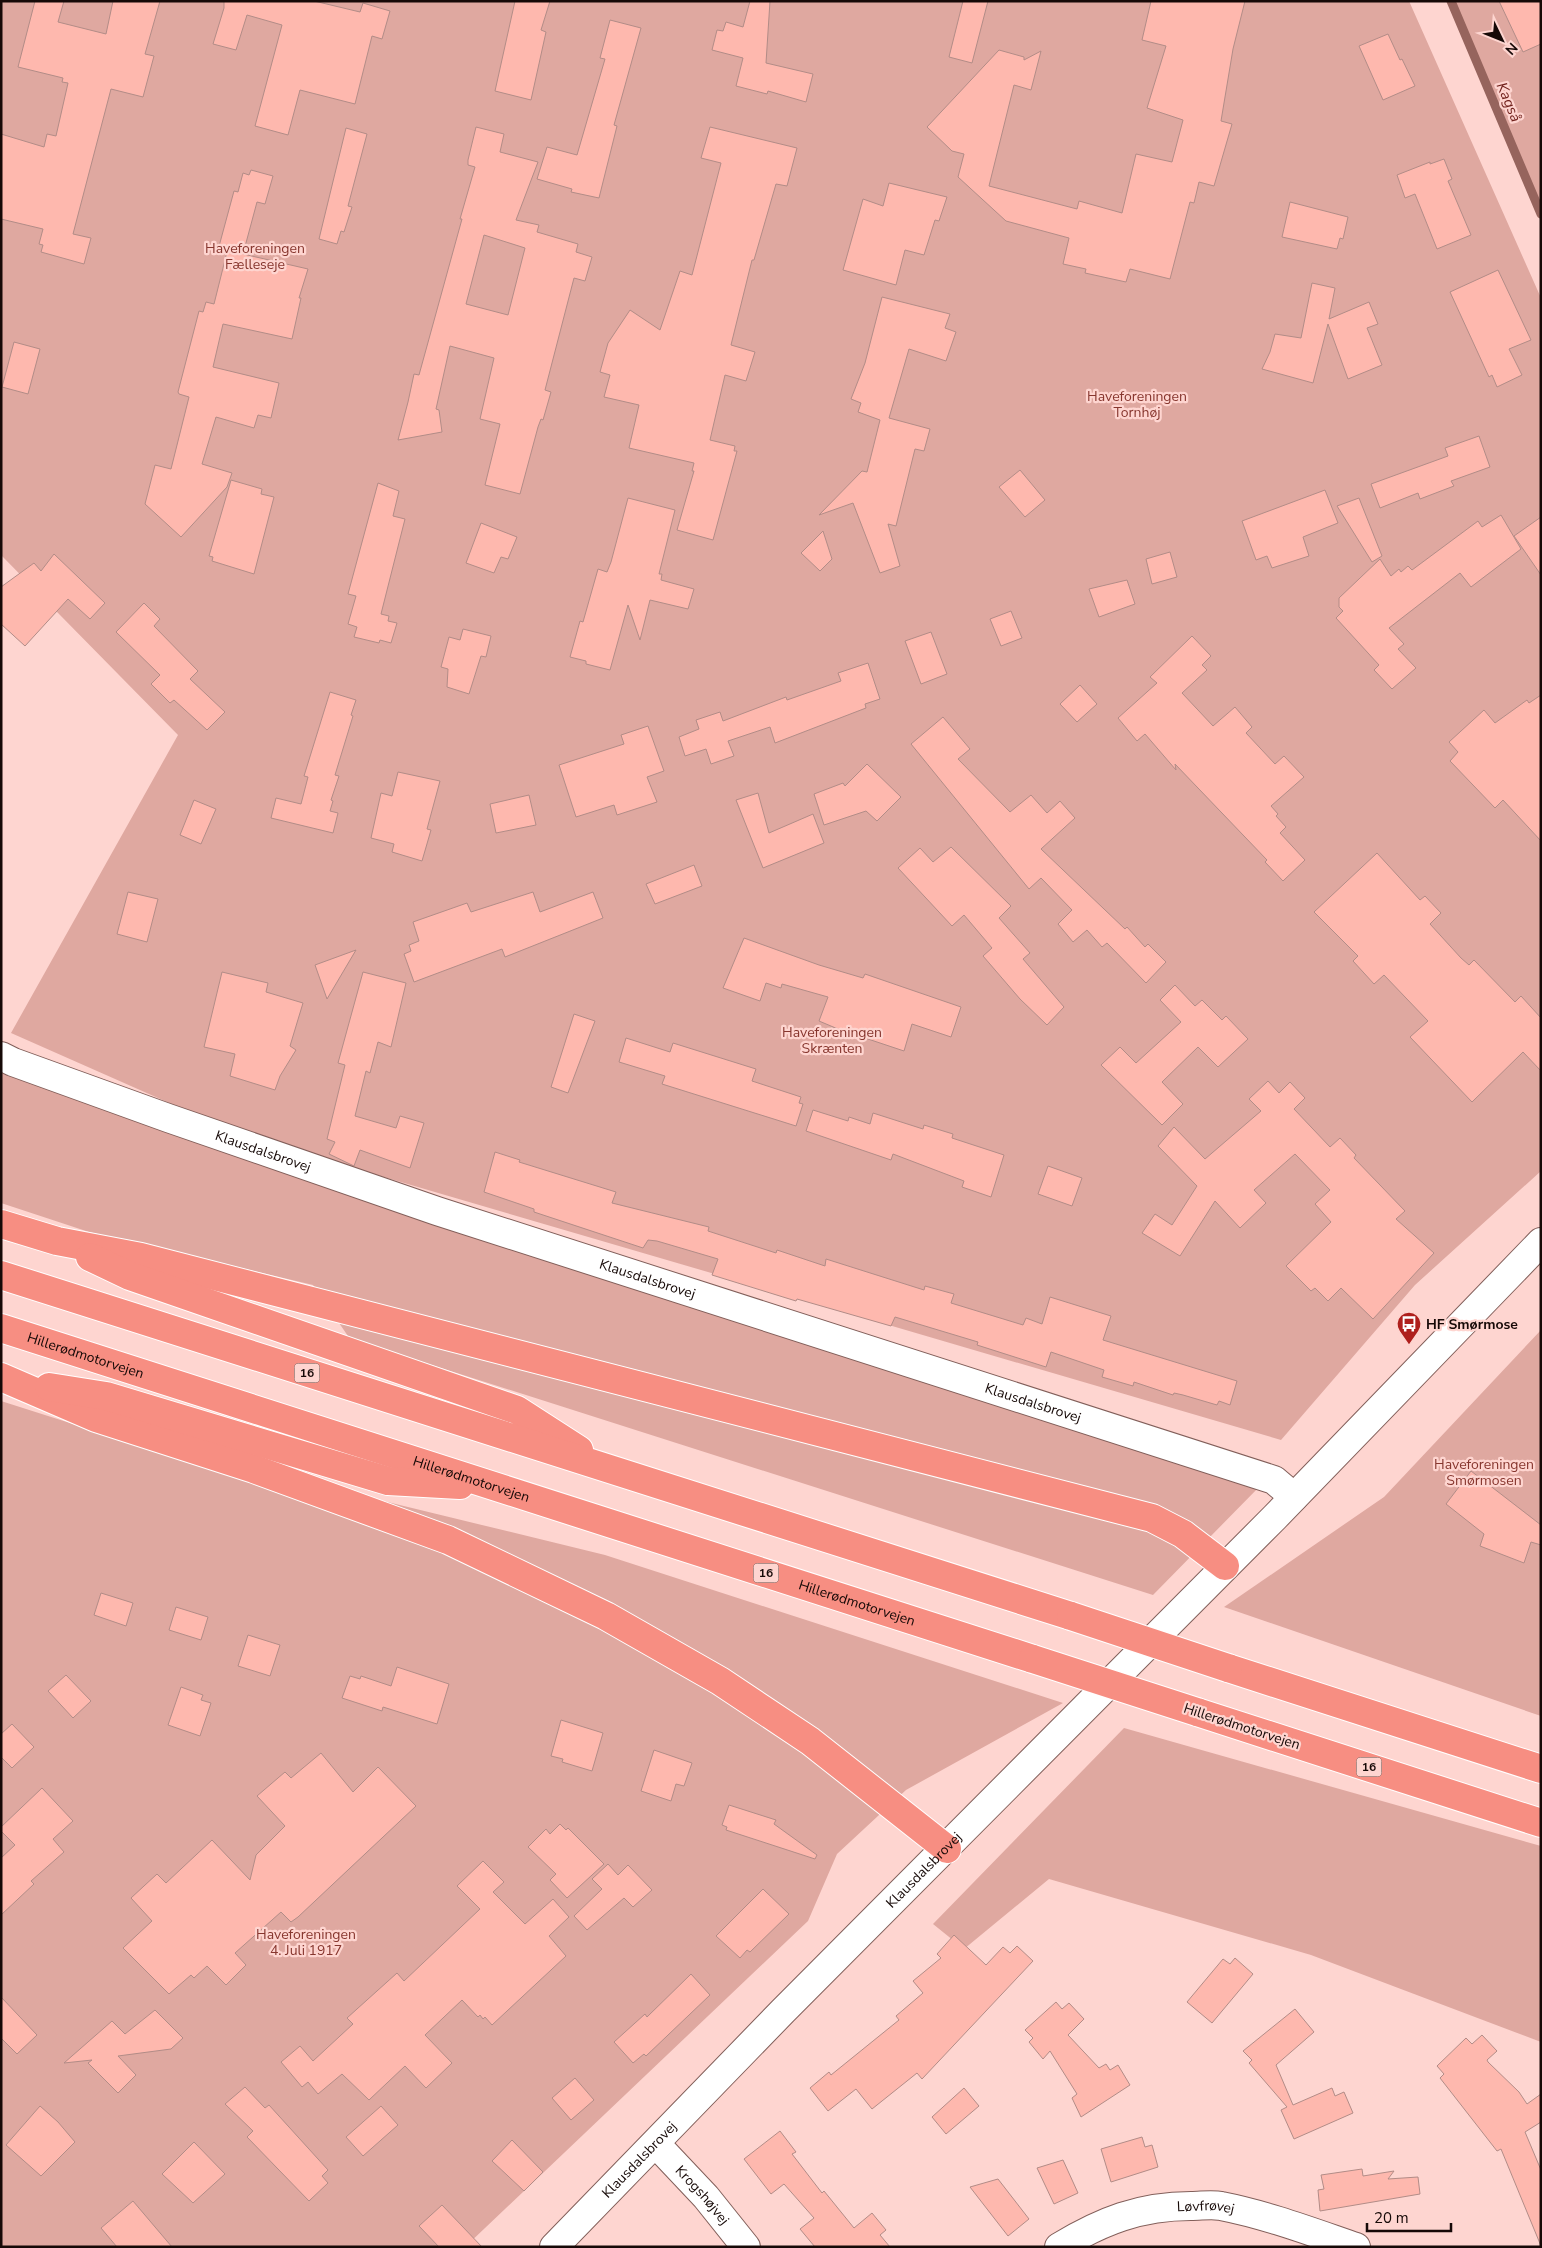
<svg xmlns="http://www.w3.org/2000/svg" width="1542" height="2248" font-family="'Nunito Sans',sans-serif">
<rect width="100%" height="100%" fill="#fed5d0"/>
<g fill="#dfa8a0">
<path d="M1,1h1408l132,297v873l-126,114 -134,155 -1037,-304 -233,-103 167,-298 -177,-180z"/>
<path d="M1450,1h91v212z"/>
<path d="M1,1073l439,146 821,266 -108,110 -803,-256 -37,-54 -224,-53 -88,-29z"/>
<path d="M1541,1330v386l-317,-109 160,-110z"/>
<path d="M1,1401l91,29 513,125 458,148 -157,87 -69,64 -29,67 -343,326h-464z"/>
<path d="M1124,1728l417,118v196l-230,-87 -262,-76 -85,70 -31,-25z"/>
</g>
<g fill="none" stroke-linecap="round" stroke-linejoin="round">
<path stroke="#96645d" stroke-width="9" d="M1451,1l90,213"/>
</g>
<g fill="#feb8ae" stroke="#b28c87" fill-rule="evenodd">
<path d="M35,1h29l-6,21 48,12 7,-33h47l-15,53 9,2 -11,41 -32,-8 -38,145 18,4 -7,26 -43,-12 2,-7 -4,-1 4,-15 -42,-10v-85l43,13 3,-13 9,2 12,-53 -6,-1 1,-4 -45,-11z"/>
<path d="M224,1h90l46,11 3,-9 27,8 -8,28 -10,-3 -17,68 -55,-14 -12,45 -33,-9 27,-101 -35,-10 -11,35 -23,-6 11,-36z"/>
<path d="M515,1h35l-9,29 5,2 -15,68 -36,-9z"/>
<path d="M750,1h20l-4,62 47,11 -7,28 -38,-11 -1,3 -31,-8 7,-28 -31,-8 5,-20 6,1 3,-9 17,5z"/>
<path d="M963,1h25l-16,62 -23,-6z"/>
<path d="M1151,1h94l-12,48 -12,72 11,3 -18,62 -15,-4 -5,21 -4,-1 -20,77 -40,-10 -4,13 -41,-9 1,-4 -23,-5 6,-26 -63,-17 -48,-44 6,-23 -12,-3 -25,-24 72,-77 25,7v3l17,-9 -10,39 -17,-5 -25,101 88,23 2,-8 43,12 14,-59 36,8 11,-42 -36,-12 19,-62 -24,-6z"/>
<path d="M1499,1h42v43l-18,8z"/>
<path d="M610,20l31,8 -27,97 3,1 -18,72 -28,-6 1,-3 -35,-10 10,-32 30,8 28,-96 -5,-1z"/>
<path d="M1388,34l12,26 2,-1 13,27 -32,14 -24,-54z"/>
<path d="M476,127l28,7 -4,18 38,10 -22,58 23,5 -2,7 41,12 -2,8 16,5 -7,24 -11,-3 -29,112 6,2 -8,28 -2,-1 -3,8 -18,67 -35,-9 15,-61 -20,-5 14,-61 -44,-12 -14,63 3,1 3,22 -44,8 10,-38 6,-28 5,1 43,-156h-2l15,-52 -7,-2v-5zM484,235l41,13 -17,67 -42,-11z"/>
<path d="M710,127l87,21 -10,38 -11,-2 -22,76h-2l-21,85 24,7 -9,29 -21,-6 -15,65 25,6 -1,5h3l-24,89 -36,-10 17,-59h-2l2,-8 -65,-15 10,-43 -35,-8 6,-22 -10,-3 8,-29 22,-33 30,20 20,-59 12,4 29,-112 -20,-5z"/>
<path d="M346,128l21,6 -19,72 4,1 -8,25 -3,-1 -4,13 -18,-5z"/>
<path d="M1444,159l8,20 -4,2 23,54 -34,14 -22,-55 -10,4 -8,-23 33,-13v2z"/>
<path d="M251,170l22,6 -8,28 -8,-2 -14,52 65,15 -9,29h2l-9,41 -69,-15 -10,43 66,16 -8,35 -13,-3 -4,13 -38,-11 -14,47 30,9 -5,14 -46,50 -36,-33 10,-39 16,4 18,-72 -10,-3 -1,-2 21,-81 4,1 3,-10 8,2 13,-52 -9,-2 16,-59 4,1 5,-19 6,2z"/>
<path d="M889,183l58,14 -8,24 -4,-1 -11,35 -19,-5 -9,35 -53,-15 20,-71 20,7z"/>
<path d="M1290,202l58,15 -5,22 -3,-1 -3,11 -55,-12z"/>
<path d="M1498,270l33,70 -22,9 13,26 -25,12 -5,-12 -3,2 -39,-85z"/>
<path d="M1312,283l23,5 -6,31 40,-17 9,22 -11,4 15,37 -34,14 -20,-55 -15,59 -51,-14 8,-17 5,-18 26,4z"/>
<path d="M882,297l68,17 -5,14 11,4 -10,29 -37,-12 -20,69 41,11 -6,22 -9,-2 -19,77 -8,-2 12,42 -20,7 -27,-70 -34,12 43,-44 5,1 13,-52 -22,-8 3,-9 -10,-4 14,-36z"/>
<path d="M14,342l26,7 -12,45 -26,-7z"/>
<path d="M1479,436l11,31 -39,14 3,5 -34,13 -2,-6 -38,15 -9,-24 77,-28 -3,-8z"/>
<path d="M1020,470l25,30 -20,17 -26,-30z"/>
<path d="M231,480l31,9 -1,5 13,3 -20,77 -42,-13 1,-4 -4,-1z"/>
<path d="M378,483l21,8 -6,25 12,3 -24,95 8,2 -1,5 9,2 -6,20 -11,-3 -1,3 -25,-6 3,-10 -9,-3 8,-28 -8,-2z"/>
<path d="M1325,490l13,33 -35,14 6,19 -37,12 -5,-12 -11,4 -14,-39z"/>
<path d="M628,498l47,12 -16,64h3l-1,6 33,9 -6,20 -38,-9 -10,40 -12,-35 -18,65 -24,-6v-3l-16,-4 10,-36 3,1 15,-53 9,3 4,-10z"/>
<path d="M1359,498l23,58 -10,6 -35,-56z"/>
<path d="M1501,515l20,34 -50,38 -11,-14 -71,55 15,16 -6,5 18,19 -24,21 -18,-19 5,-5 -43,-47 7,-7 -4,-4v-9l41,-39 11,17 8,-7 2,3 7,-6 4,4 66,-49 4,6z"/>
<path d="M1541,517v58l-27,-39z"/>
<path d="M481,523l36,14 -9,22 -7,-2 -7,16 -28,-10z"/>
<path d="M823,531l9,28 -12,12 -19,-18z"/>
<path d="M1170,552l7,25 -25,7 -6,-25z"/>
<path d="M54,554l51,49 -15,16 -22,-20 -43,47 -24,-22v-37l33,-24 7,8z"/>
<path d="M1127,580l8,24 -36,13 -10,-28z"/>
<path d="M144,603l16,16 -6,7 44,45 -8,8 35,33 -18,18 -33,-30 -4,3 -19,-19 9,-9 -44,-43z"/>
<path d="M1011,611l11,27 -21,8 -11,-27z"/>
<path d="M463,629l28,7 -5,21 -5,-1 -12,38 -22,-7 1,-18 -7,-2 8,-30 11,3z"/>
<path d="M931,632l16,42 -26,10 -16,-43z"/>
<path d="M1192,636l19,20 -9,9 5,5 -25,23 31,33 22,-19 17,20 -6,6 29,31 9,-8 20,21 -33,29 7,8 -2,2 10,11 -6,6 25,27 -22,21 -18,-19 2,-2 -92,-96 1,6 -31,-36 -8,7 -19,-23 39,-35 -7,-6z"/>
<path d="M868,663l12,36 -15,5 1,4 -91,35 -5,-16 -42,14 6,15 -23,8 -5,-15 -21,7 -6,-19 20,-8 -3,-9 24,-8 3,9 63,-24 1,3 54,-19 -3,-8z"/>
<path d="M1080,685l17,19 -20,18 -17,-18z"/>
<path d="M330,692l26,8 -5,15 2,1 -18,59 4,1 -8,24 2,1 -3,10 8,2 -5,20 -62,-15 5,-20 25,6 7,-27 -4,-1z"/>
<path d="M1541,695v146l-38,-41 -8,8 -45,-47 8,-9 -9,-10 35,-32 11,13 32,-23 2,3z"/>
<path d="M943,717l27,32 -12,10 52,53 21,-17 16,18 13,-12 15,17 -34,31 84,80 2,-2 18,20 3,-3 18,18 -20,21 -39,-40 -5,4 -15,-17 -14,12 -15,-18 14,-14 -31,-32 -12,11 -118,-145z"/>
<path d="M648,726l16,45 -17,6 10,25 -40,13 -3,-10 -38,12 -17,-52 65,-21 -3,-9z"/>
<path d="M867,764l34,33 -24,24 -11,-10 -42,14 -10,-31 29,-11 2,3z"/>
<path d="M398,772l42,9 -13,48 4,1 -9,31 -30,-9 2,-8 -23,-6 10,-45 11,3z"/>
<path d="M758,793l11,40 44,-19 11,29 -61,25 -27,-68z"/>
<path d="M529,795l7,30 -40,8 -6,-29z"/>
<path d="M194,800l22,9 -15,35 -21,-9z"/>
<path d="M951,847l60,59 -12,12 31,35 -7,6 41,48 -17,18 -27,-26 -37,-43 9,-8 -28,-33 -12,11 -54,-58 22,-20 13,14z"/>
<path d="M1377,853l43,47 5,-4 16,17 -11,11 31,34 8,7 5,-5 41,42 6,-6 20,22v53l-18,-19 -51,50 -62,-65 18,-16 -44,-46 -10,9 -21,-23 5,-5 -44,-44z"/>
<path d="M694,865l8,21 -47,18 -9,-20z"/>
<path d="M128,892l30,7 -11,43 -30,-8z"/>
<path d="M533,892l7,20 53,-20 10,26 -98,39 -3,-8 -88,33 -10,-28 7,-3 -2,-6 10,-4 -6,-19 54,-19 4,9z"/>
<path d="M744,938l75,27 44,13 2,-4 96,33 -10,30 -39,-13 -8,27 -66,-22 -19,-8 9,-24 -46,-13 -1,4 -15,-5 -6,18 -37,-13z"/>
<path d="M356,950l-29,49 -12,-34z"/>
<path d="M222,972l46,11 -2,9 37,11 -13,43 6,4 -16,26 -5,14 -45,-14 5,-22 -31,-7z"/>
<path d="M363,972l43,11 -15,64 -13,-5 -8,31 -4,-2 -11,45 41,12 4,-12 24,7 -14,45 -50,-18 -6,16 -25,-12 6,-12 -8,-3 18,-74 -7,-2z"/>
<path d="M1175,985l20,21 7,-6 20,20 4,-4 22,23 -30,28 -20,-20 -36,35 21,22 -21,21 -61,-60 19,-18 16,16 45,-41 -21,-22z"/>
<path d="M574,1014l21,7 -27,72 -17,-6z"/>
<path d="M626,1038l44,14 3,-9 83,26 -4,12 49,16 -2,6 4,1 -7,22 -134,-42 3,-8 -46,-14z"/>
<path d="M1268,1081l11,12 11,-11 15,16 -11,11 36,38 10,-9 16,17 -2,3 51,53 -9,8 38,34 -61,66 -32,-31 -13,13 -13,-13 -4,3 -25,-25 45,-44 -16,-18 15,-14 -35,-36 -41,36 12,13 -26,25 -25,-27 -35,55 -38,-23 13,-19 17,11 25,-39 -39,-40 16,-19 31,32 56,-48 -12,-12z"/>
<path d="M813,1110l35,11 1,-4 21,7 3,-11 50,16 1,-4 29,9 -1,4 52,17 -13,42 -29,-10 2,-6 -71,-27 -2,6 -85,-29z"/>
<path d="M495,1152l25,8 -1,2 97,30 -4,11 97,24 -1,4 68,22 1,-3 48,16 1,-7 98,31 1,-4 29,8 -3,9 72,22 3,-7 16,6 8,-27 61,19 -8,24 134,41 -7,24 -11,-4 -2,4 -34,-10 -9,-2 -1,2 -39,-13 -1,4 -31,-9 2,-7 -53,-18 -5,15 -69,-22 1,-3 -83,-25 -4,9 -94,-27 -1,2 -84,-26 6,-16 -61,-18 -9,-1 -5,8 -109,-36v-3l-50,-17z"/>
<path d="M1048,1166l34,12 -10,28 -34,-12z"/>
<path d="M1471,1471l70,54v20l-10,-3 -7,21 -44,-17 4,-12 -38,-30z"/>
<path d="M101,1593l32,10 -7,23 -32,-11z"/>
<path d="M176,1607l32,10 -7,23 -32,-10z"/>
<path d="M248,1635l32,10 -10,31 -32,-10z"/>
<path d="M397,1667l52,17 -12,40 -54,-17 -1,4 -40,-13 8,-22 10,3 1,-3 30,10z"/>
<path d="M66,1675l25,26 -18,17 -25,-27z"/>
<path d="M181,1687l22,8 -2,5 10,3 -11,33 -32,-11z"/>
<path d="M561,1720l42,13 -11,38 -30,-9 1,-3 -12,-3z"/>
<path d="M12,1724l22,23 -22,21 -11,-11v-23z"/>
<path d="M654,1750l38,13 -8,23 -8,-2 -5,17 -30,-10z"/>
<path d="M321,1753l32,39 25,-25 38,39 -118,111 -7,5 -10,-10 -46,41 11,12 -20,20 -19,-19 -13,12 -3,-3 -22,19 -46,-46 29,-27 -21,-23 26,-24 9,9 46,-43 38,40 6,-25 29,-29 -28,-30 28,-24 6,6z"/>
<path d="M42,1788l31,33 -20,18 11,13 -33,29 3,3 -33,31v-57l14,-13 -14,-14v-4z"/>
<path d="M729,1805l47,15 -2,4 43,31 -2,4 -89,-29 1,-3 -5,-2z"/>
<path d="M560,1824l6,6 2,-2 36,36 -37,34 -17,-18 6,-6 -28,-27 18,-18 4,5z"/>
<path d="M483,1861l21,21 -11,10 32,32 28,-25 16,18 -20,19 17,20 -74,69 -7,-8 -2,2 -3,-4 -2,2 -16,-17 -37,35 27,28 -26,25 -21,-22 -36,34 -27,-26 -24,20 -10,-12 -6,5 -21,-25 19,-16 13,15 40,-37 -6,-6 50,-45 7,8 76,-72 -23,-23z"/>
<path d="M608,1864l10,11 10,-10 24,25 -19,17 -9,-9 -37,32 -13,-14 28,-27 -10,-10z"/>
<path d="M763,1889l26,25 -39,38 -3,-2 -7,8 -24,-22z"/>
<path d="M954,1935l32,30 17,-18 7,6 7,-7 16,15 -111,118 -5,-6 -45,36 -16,-20 -28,22 -18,-23 19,-16 2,3 68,-55 -3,-4 27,-23 -10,-12 28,-23 -4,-4z"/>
<path d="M1235,1958l18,16 -41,49 -25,-21 36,-43 7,5z"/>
<path d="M691,1974l19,21 -64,61 -2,-2 -11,9 -19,-21 31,-28 2,3z"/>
<path d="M1,1997l36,38 -20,19 -16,-16z"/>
<path d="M1056,2002l6,7 7,-6 15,16 -16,16 31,33 7,-4 4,6 8,-5 12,20 -49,32 -9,-19 5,-4 -27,-43 -7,8 -14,-17 4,-4 -8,-8z"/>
<path d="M1295,2009l19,23 -38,33 17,40 39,-17 3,8 9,-4 9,21 -59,26 -13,-29 6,-3 -38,-44 3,-3 -9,-9z"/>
<path d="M155,2010l28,28 -12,11 -53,7 18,19 -18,18 -30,-30 4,-3 -28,3 48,-42 13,13z"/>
<path d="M1482,2035l15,16 -10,9 1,2 31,30 8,12 14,-10v28l-16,10 16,38v76l-40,-97 -4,2 -57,-73 4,-4 -7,-8 29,-28 6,6z"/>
<path d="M575,2078l19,22 -23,20 -19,-22z"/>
<path d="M245,2087l20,21 4,-3 59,65 -6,6 6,7 -19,18 -62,-64 6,-6 -28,-27z"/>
<path d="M964,2088l15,18 -33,28 -14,-17z"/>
<path d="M40,2106l18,16 17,20 -34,34 -35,-31z"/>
<path d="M381,2106l17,19 -35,31 -17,-19z"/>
<path d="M780,2131l16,21 -4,2 30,39 2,-2 30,37 18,-15 14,17 -6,5 10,12h-75l-15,-18 14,-11 -30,-34 -13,10 -27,-35z"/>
<path d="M1142,2137l3,10 7,-2 6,22 -47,15 -10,-33z"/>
<path d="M512,2140l31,32 -19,19 -32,-30z"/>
<path d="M194,2142l31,32 -32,29 -31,-29z"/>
<path d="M1063,2160l15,33 -24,11 -17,-36z"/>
<path d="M1362,2169l1,7 31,-5 -6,8 30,-2 2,17 -100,17 -2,-21 6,-1 -3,-14z"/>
<path d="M998,2179l31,40 -21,17 -38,-49z"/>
<path d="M133,2201l39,46h-55l-16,-19z"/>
<path d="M442,2205l40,42h-43l-20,-21z"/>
</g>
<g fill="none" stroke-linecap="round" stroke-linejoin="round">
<defs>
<g id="minor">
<path id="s1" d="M1,1056l12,6 155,56 269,93 837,269 20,17"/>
<path id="s2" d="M656,2144l50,53 40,50"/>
<path id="s3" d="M554,2247l229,-236 492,-494 266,-275"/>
<path id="s4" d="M1059,2247c43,-26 81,-41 132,-41 10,0 21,-2 30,0 46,9 91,26 135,41"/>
</g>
<g id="highway">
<path d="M1,1224l56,17 84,16 1011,261 31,16 42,32"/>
<path d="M90,1257l40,19 387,134 62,40"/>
<path d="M1,1275l1070,341"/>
<path id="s5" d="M1,1328l1032,331"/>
<path d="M1,1377l95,41 158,51 194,71 158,76 114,65 90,60 137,108"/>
<path d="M49,1387l57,9 282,85 72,4"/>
<path d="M1228,1668l313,101"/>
<path d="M1197,1712l344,111"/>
</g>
</defs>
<use href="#minor" stroke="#825f5a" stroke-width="30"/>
<use href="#highway" stroke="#fff" stroke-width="30"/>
<use href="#minor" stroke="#fff" stroke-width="28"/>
<use href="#highway" stroke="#f78e82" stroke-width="28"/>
<defs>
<g id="highway-bridge">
<path d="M1071,1616l157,52"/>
<path d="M1033,1659l164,53"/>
</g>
</defs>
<use href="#highway-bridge" stroke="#fff" stroke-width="30" stroke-linecap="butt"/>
<use href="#highway-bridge" stroke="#f78e82" stroke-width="28"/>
</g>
<defs>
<symbol id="bus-pin" viewBox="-11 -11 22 30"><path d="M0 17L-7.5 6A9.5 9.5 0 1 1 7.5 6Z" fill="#af1f1c" stroke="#fed5d0"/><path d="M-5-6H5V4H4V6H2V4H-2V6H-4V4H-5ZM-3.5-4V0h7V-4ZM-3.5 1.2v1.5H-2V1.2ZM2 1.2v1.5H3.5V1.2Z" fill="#fff"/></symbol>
</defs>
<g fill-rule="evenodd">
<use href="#bus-pin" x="1395" y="1310" width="28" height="38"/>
</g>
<g text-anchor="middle" stroke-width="4.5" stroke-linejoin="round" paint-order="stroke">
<g fill="#fed5d0" stroke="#5c4643" stroke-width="1">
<rect x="294.5" y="1363.5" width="25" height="19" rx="4"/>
<rect x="753.5" y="1563.5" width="25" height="19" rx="4"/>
<rect x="1356.5" y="1757.5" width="25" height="19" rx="4"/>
</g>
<g font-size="12" font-weight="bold" fill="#160907">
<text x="307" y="1377">16</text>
<text x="766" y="1577">16</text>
<text x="1369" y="1771">16</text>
</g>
<g font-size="14" fill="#87362e" stroke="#fed5d0">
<text x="255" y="253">Haveforeningen<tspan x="255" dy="16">Fælleseje</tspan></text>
<text x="1137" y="401">Haveforeningen<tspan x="1137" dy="16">Tornhøj</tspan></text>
<text x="832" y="1037">Haveforeningen<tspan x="832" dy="16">Skrænten</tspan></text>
<text x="1484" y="1469">Haveforeningen<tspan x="1484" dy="16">Smørmosen</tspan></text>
<text x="306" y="1939">Haveforeningen<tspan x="306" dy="16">4. Juli 1917</tspan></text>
</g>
<g font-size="14" fill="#160907" stroke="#fed5d0">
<text dy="5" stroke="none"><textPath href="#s1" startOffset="279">Klausdalsbrovej</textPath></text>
<text dy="5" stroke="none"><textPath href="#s1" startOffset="684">Klausdalsbrovej</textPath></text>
<text dy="5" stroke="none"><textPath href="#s5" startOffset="89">Hillerødmotorvejen</textPath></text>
<text dy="5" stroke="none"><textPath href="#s1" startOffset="1089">Klausdalsbrovej</textPath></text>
<text dy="5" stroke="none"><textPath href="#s5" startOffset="494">Hillerødmotorvejen</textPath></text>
<text dy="5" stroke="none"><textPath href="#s5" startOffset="899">Hillerødmotorvejen</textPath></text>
<text transform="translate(1242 1726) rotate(18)" y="5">Hillerødmotorvejen</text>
<text dy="5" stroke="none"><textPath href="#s3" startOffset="528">Klausdalsbrovej</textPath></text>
<text dy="5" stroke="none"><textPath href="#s3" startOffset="122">Klausdalsbrovej</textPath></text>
<text dy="5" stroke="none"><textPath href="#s2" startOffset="69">Krogshøjvej</textPath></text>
<text dy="5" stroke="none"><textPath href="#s4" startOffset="155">Løvfrøvej</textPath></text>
</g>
<g font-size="14" font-weight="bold" fill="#160907" stroke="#fed5d0" text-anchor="start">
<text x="1426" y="1329">HF Smørmose</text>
</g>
<g font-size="15" font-style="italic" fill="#72221d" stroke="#fed5d0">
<text transform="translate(1509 102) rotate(67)" y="5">Kagså</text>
</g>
</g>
<rect width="1542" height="2248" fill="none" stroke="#160907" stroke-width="5"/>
<g transform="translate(1502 40) rotate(133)" stroke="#fed5d0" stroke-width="4" paint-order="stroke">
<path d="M0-4L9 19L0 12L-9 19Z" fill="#160907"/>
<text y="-8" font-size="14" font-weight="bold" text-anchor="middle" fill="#160907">N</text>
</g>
<path d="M1367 2223v8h84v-8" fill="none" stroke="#160907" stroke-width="2.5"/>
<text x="1374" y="2223" font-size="15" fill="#160907" stroke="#fed5d0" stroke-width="4" paint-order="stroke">20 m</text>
</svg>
